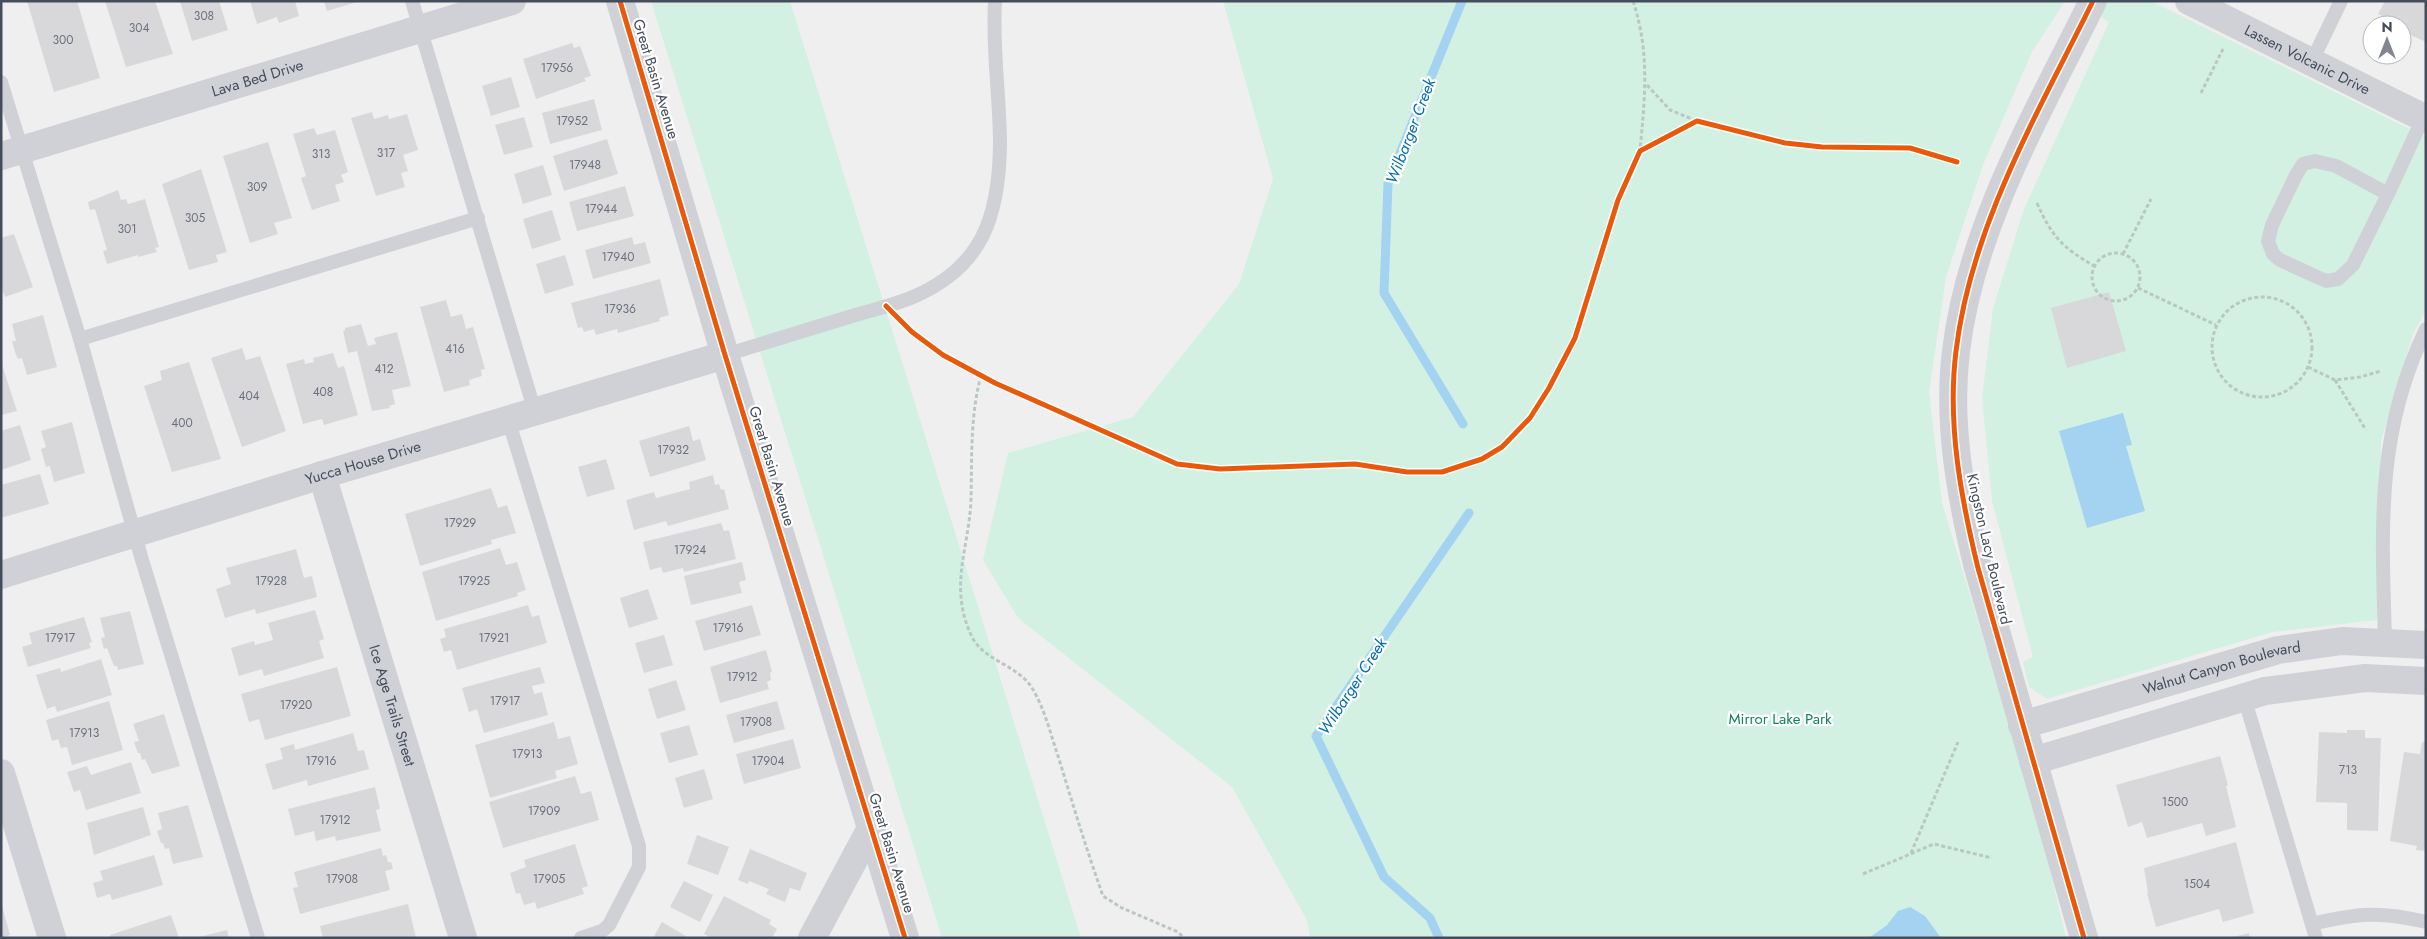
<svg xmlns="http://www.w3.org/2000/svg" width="2427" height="939" font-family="Jost,sans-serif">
<rect width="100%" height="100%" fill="#f0efef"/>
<g fill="#d2f1e3">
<path d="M651,1h139l291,937h-139z"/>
<path d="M1223,1h842l-33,51 -49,113 -37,112 -17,115 13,111 95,312 29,123h-756l-3,-18 -75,-133 -214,-169 -35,-58 25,-107 125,-36 106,-133 34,-105z"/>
<path d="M2108,1h43l275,136v173l-13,24 -32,107 -4,179 -104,12 -226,67 -18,-12 -6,-25 10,-5 -41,-156 -10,-103 11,-90 31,-99 85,-187 -8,-5z"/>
</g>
<g fill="#a4d3f1">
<path d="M2123,413l9,32 -6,1 19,65 -58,17 -28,-97z"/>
<path d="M1910,907l15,9 16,22h-72l18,-13 11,-14z"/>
</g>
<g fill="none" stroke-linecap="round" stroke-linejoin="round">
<g stroke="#a4d3f1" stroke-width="9">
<path d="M1462,1l-74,182 -4,110 79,131"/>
<path d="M1439,938l-9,-20 -46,-41 -68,-141 153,-223"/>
</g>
</g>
<g fill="#d8d8db">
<path d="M27,1h50l23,77 -46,14z"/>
<path d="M105,1h50l18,53 -47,13z"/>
<path d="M180,1h39l9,29 -36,11z"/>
<path d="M250,1h45l4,15 -20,7 -2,-6 -20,7z"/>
<path d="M324,1h33v1l-30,9z"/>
<path d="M2385,1h41v41l-24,-11v-6l-24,-11z"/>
<path d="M572,43l2,5 6,-2 11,30 -7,2 2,3 -50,18 -13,-40z"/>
<path d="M511,77l9,30 -29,9 -9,-30z"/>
<path d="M594,99l8,31 -52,14 -8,-31z"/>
<path d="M372,112l2,7 14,-4 1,4 18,-5 11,36 -15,5 5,16 -7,2 4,14 -29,9 -25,-78z"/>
<path d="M524,117l9,30 -29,8 -9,-30z"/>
<path d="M314,128l3,7 18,-5 13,42 -7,3 3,7 -9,3 5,16 -28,9 -11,-32 5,-2 -13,-42z"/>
<path d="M607,139l11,35 -54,17 -11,-35z"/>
<path d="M268,142l24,76 -18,5 4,11 -28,9 -27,-87z"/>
<path d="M543,165l9,30 -29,9 -9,-30z"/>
<path d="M201,169l26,83 -11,3 2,7 -29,8 -27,-86z"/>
<path d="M625,186l9,30 -57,15 -8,-29z"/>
<path d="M118,190l3,10 5,-1 2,5 17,-5 14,48 -4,1 2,4 -19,5v-2l-31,9 -4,-13 4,-1 -12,-41 -5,1 -2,-8z"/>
<path d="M552,210l9,30 -29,9 -9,-30z"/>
<path d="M14,234l19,53 -28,10 -4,-10v-49z"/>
<path d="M632,237l2,8 11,-3 6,21 -58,16 -8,-29z"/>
<path d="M565,255l9,30 -29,9 -9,-30z"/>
<path d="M660,279l9,36 -10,3 1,3 -42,12 -1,-4 -21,6 -2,-6 -10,3 -2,-5 -4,1 -7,-25z"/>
<path d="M2109,292l17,59 -59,17 -16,-60z"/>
<path d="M446,300l5,17 11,-3 4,15 7,-2 12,42 -4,1 1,6 -13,4 1,5 -26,7 -24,-85z"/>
<path d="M43,315l14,52 -30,8 -5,-17 -4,1 -3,-7 -3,-11h4l-4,-17z"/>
<path d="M361,324l7,22 8,-2 -2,-6 23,-6 14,54 -19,4 3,14 -6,2 1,2 -18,3 -15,-60 -9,2 -5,-22 2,-1v-2z"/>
<path d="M242,348l4,12 14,-4 26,75 -44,16 -31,-89z"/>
<path d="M333,353l5,15 6,-2 14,49 -34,10 -2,-6 -19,5 -17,-60 18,-5 1,5 9,-2 -1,-4z"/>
<path d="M1,362l16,49 -16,4z"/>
<path d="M189,362l32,97 -49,13 -28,-86 18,-6 -2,-9z"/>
<path d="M72,422l13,51 -31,9 -4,-16 -4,1 -5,-18 5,-2 -5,-16z"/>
<path d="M20,425l11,35 -30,10v-39z"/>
<path d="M689,426l4,15 7,-2 6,21 -56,17 -11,-36z"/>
<path d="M606,459l9,30 -28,8 -9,-30z"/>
<path d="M40,474l9,30 -48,14v-33z"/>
<path d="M713,475l2,10 4,-1 2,6 3,-1 5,20 -61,17 -2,-5 -32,9 -8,-30 28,-8 2,6 34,-9 -1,-7z"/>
<path d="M491,488l7,20 9,-3 9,28 -25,7 1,4 -72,22 -15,-52z"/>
<path d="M721,523l3,8 5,-1 7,29 -52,13 -1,-4 -20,5 -2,-6 -11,3 -7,-28z"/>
<path d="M500,548l6,17 11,-3 9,28 -9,3 1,3 -82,25 -14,-49z"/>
<path d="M296,549l8,29 8,-2 5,21 -61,17 -1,-5 -30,9 -9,-29 15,-5 -5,-16z"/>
<path d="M742,562l4,18 -7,2 3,11 -51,12 -7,-29z"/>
<path d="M648,589l10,30 -29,9 -9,-30z"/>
<path d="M528,605l4,12 7,-2 8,28 -90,27 -6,-20 -7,2 -4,-13 6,-2 -2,-8z"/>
<path d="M752,605l9,30 -57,16 -9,-30z"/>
<path d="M315,610l9,29 -5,2 5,17 -60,18 -2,-7 -23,7 -8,-28 23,-7 1,4 18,-5 -5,-17z"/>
<path d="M130,611l14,53 -26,6 -1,-4h-3l-7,-18 -3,1 -3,-11 4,-1 -5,-19z"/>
<path d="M84,617l8,25 -3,1 2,5 -63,19 -6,-20 10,-3 -3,-11z"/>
<path d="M664,635l9,30 -29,8 -9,-30z"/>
<path d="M766,650l6,22 -2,1 1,7 -4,2 2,7 -49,14 -10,-36z"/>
<path d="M101,659l11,36 -55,17 -2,-6 -8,3 -11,-34 24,-7 1,4z"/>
<path d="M337,667l14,49 -86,24 -6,-21 -10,3 -8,-28z"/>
<path d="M540,667l5,16 -13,3 2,8 8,-2 6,23 -64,18 -7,-24 -8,3 -7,-24z"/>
<path d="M676,680l10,30 -29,9 -9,-30z"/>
<path d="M109,701l14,49 -51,15 -5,-18 -6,1 -3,-9 -6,2 -6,-21z"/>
<path d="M777,701l8,28 -51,14 -8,-28z"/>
<path d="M164,714l16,52 -28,8 -7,-15 -3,1 -2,-7h-2l-4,-11 5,-1 -6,-17z"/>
<path d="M554,722l4,17 12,-3 8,28 -23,7 2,7 -67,20 -15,-53z"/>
<path d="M689,725l9,30 -29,8 -9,-30z"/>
<path d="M2347,730h18v8h16l-3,93 -31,-1v-27l-31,-1 3,-70 28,1z"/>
<path d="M353,733l5,18 6,-1 5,19 -61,17 -1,-6 -34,10 -8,-26 18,-5 -3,-11 14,-4 1,6z"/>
<path d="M793,739l8,29 -57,16 -8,-30z"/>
<path d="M2422,742h4v109l-10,-1 1,-4 -27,-5 14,-89 16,2z"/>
<path d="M2220,756l8,29 -2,1 10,41 -30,9 -4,-13 -55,15 -5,-16 -14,5 -12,-42z"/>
<path d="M131,762l10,31 -55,17 -6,-20 -6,2 -7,-20 20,-6 4,9z"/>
<path d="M704,769l9,30 -29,9 -9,-30z"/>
<path d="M575,776l6,18 10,-3 8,29 -96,28 -14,-46z"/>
<path d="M375,787l5,22 -4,1 5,21 -45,10 -1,-5 -19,5 -2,-10 -19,5 -7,-27z"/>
<path d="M188,805l15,52 -30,7 -4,-16 -4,1 -2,-6h-2l-4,-12 5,-2 -4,-16z"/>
<path d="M143,807l8,28 -57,20 -7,-32z"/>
<path d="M697,835l32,12 -11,28 -31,-11z"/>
<path d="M2236,842l18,71 -31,9 -4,-13 -63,18 -9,-34h1l-4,-25z"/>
<path d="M575,844l13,42 -6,2 2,6 -47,15 -2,-7 -11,3 -4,-12 -4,1 -6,-21 16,-6 -2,-7z"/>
<path d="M381,848l2,8 3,-1 2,7h3l2,7 -8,2 5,19 -90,24 -7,-26 5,-1 -4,-15z"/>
<path d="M750,849l57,24 -7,18 -10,-3 -5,14 -19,-8 3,-5 -20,-8 -1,3 -10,-4z"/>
<path d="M154,855l9,30 -51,15 -2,-6 -13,4 -4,-15 10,-3 -3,-9z"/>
<path d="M684,881l29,14 -13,27 -30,-15z"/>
<path d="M724,896l47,24 -2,4 8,5 -5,9h-60l-8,-4z"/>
<path d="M408,904l8,34h-93l-3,-12z"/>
<path d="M2,906l8,29 -9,3v-32z"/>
<path d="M171,915l8,23h-68l-1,-3z"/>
<path d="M662,922l27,16h-36z"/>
<path d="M227,930l2,8h-29l-1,-1z"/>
<path d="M2249,933l1,5h-17v-1z"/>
</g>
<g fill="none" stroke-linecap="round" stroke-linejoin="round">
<g stroke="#bac7c5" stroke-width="3" stroke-dasharray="4 2.5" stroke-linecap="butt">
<path d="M1633,1c17,51 12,97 7,149"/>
<path d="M1647,85l23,25 27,11"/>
<path d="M2201,93l22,-44"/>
<path d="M2037,203c15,34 25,44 57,63"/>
<circle cx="2116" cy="277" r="24"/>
<path d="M2123,254l28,-55"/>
<path d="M2138,288l78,37"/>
<circle cx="2262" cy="347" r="50"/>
<path d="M904,324l39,31 52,28 182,81 43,5 135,-5 52,8h35l40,-13 20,-12 28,-29 19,-30 26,-50 43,-138 22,-49 57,-30 88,22 37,4 88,1 47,14"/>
<path d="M2308,367l27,13 25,-3 21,-6"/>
<path d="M981,375c-11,42 -9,82 -10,125 -2,49 -23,87 1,137 12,24 46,28 60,51 13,21 19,48 27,71 14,46 28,92 44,137l19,12 56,24 6,6"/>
<path d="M2335,380l31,50"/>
<path d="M1911,853l47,-111"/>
<path d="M1863,874l71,-30 58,14"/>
</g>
<g stroke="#d0d1d6" stroke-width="14">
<path d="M412,1l123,411"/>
<path d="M2312,61l29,-60"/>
<path d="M1,82l79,257 62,221 116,378"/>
<path d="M2388,194l-52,-28 -21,-5 -12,3 -7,11 -24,50 -4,16 5,13 7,6 46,21 12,-2 15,-14 35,-71 35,-76"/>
<path d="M80,339l398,-121"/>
<path d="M725,355c42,-13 84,-26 127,-39 20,-6 42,-11 61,-19 70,-30 86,-81 87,-152 0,-48 -8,-96 -5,-144"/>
<path d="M508,419l131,427v21l-30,58 -7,6 -21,7"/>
<path d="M2385,642c-3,-113 -10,-208 41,-313"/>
<path d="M2244,697l72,241"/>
<path d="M2312,924c46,-11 68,-13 114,-2"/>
</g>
<g stroke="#d0d1d6" stroke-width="28">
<path id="s1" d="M2189,1l237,118"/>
<path id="s2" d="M1,156l511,-155"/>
<path id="s3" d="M322,475l141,463"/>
<path id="s4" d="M1,575l321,-100 403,-120"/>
<path id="s5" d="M2022,725l256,-75 64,-9 84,4"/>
<path d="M2033,761l232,-70 100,-13 61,3"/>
<path d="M1,773l51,165"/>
<path d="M812,938l59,-110"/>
<path d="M2084,938l-106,-370c-17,-70 -31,-144 -22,-217 15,-125 82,-238 137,-350"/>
</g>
<path stroke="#cfd1d6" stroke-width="28" d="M620,1l105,354 180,583"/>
<defs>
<g id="cycleway">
<path d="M620,1l105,354 180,583"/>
<path d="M886,306l26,26 31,23 52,28 182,81 43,5 135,-5 52,8h35l40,-13 20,-12 28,-29 19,-30 26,-50 43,-138 22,-49 57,-30 88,22 37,4 88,1 47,14"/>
<path d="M2084,938l-106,-370c-17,-70 -31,-144 -22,-217 15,-125 82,-238 137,-350"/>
</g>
</defs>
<use href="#cycleway" stroke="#fff" stroke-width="8"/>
<use href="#cycleway" stroke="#e8590c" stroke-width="5"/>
</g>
<g text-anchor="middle" stroke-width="4.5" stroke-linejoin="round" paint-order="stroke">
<g font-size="12" fill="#6b717e">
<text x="204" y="20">308</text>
<text x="139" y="32">304</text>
<text x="63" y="44">300</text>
<text x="557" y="72">17956</text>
<text x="572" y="125">17952</text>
<text x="386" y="157">317</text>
<text x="321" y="158">313</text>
<text x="585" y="169">17948</text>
<text x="257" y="191">309</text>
<text x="601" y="213">17944</text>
<text x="195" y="222">305</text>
<text x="127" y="233">301</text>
<text x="618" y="261">17940</text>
<text x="620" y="313">17936</text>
<text x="455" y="353">416</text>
<text x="384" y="373">412</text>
<text x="323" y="396">408</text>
<text x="249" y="400">404</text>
<text x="182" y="427">400</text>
<text x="673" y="454">17932</text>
<text x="460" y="527">17929</text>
<text x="690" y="554">17924</text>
<text x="271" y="585">17928</text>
<text x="474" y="585">17925</text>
<text x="728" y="632">17916</text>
<text x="60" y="642">17917</text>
<text x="494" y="642">17921</text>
<text x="742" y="681">17912</text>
<text x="505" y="705">17917</text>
<text x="296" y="709">17920</text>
<text x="756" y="726">17908</text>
<text x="84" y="737">17913</text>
<text x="527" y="758">17913</text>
<text x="321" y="765">17916</text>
<text x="768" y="765">17904</text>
<text x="2348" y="774">713</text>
<text x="2175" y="806">1500</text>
<text x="544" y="815">17909</text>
<text x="335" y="824">17912</text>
<text x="342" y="883">17908</text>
<text x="549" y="883">17905</text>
<text x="2197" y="888">1504</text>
</g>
<g font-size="15" fill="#454d5d" stroke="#fff">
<text dy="5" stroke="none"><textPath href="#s1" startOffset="132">Lassen Volcanic Drive</textPath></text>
<text dy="5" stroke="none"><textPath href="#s2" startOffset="268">Lava Bed Drive</textPath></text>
<text transform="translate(656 79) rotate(73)" y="5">Great Basin Avenue</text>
<text dy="5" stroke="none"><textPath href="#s4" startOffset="379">Yucca House Drive</textPath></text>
<text transform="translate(772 466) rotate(73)" y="5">Great Basin Avenue</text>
<text transform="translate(1989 549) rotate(77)" y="5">Kingston Lacy Boulevard</text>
<text dy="5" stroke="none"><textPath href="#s5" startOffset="208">Walnut Canyon Boulevard</textPath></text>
<text dy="5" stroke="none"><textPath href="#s3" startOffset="241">Ice Age Trails Street</textPath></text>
<text transform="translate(892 853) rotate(73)" y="5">Great Basin Avenue</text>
</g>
<g font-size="15" fill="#108460" stroke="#fff">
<text x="1780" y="724">Mirror Lake Park</text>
</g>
<g font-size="16" font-style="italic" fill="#026db3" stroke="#fff">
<text transform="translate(1410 131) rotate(-69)" y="6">Wilbarger Creek</text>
<text transform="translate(1352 686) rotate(-57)" y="6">Wilbarger Creek</text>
</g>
</g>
<rect width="2427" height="939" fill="none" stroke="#454d5d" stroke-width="5"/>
<g transform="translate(2387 40)"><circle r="24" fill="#ffffff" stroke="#b5b8be"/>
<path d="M0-4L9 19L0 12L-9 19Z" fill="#818690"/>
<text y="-8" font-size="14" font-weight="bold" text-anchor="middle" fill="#454d5d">N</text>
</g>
</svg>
